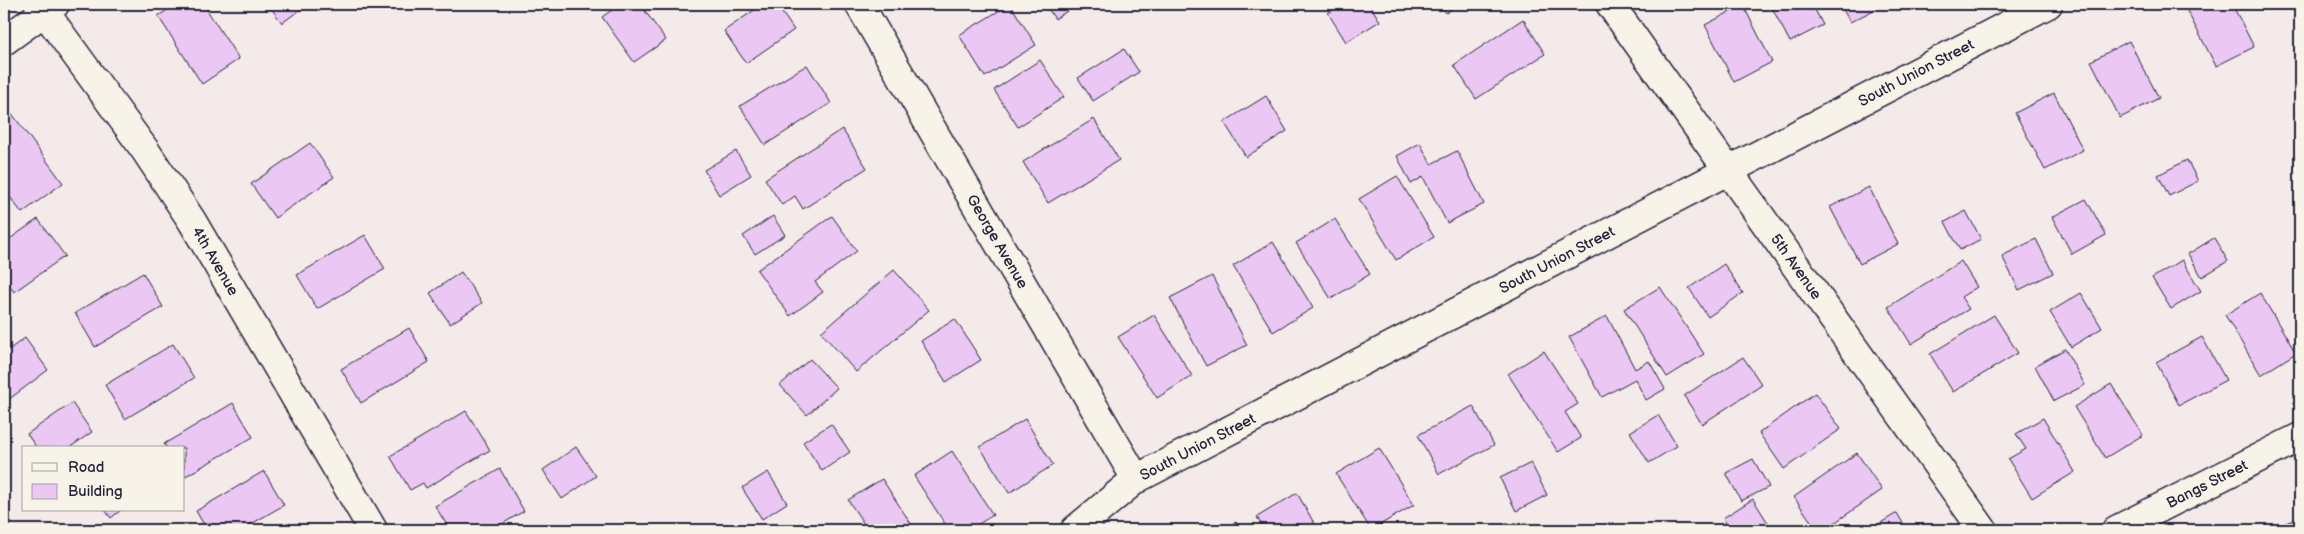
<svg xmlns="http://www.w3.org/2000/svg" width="2304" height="534" font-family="'Balsamiq Sans',sans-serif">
<rect width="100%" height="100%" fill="#f5eaea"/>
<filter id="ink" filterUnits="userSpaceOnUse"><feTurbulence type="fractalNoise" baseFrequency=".02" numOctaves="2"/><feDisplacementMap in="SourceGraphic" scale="10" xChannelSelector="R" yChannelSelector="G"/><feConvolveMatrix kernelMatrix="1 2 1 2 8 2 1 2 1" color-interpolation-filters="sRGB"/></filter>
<g filter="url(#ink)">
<g fill="#ebc7f3" stroke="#22223b">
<path d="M177,4h26l36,55 -37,25 -44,-68z"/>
<path d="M268,4h40l-26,19z"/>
<path d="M620,4h20l26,36 -32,22 -32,-45z"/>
<path d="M700,4h10l-7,5z"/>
<path d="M763,4h13l18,26 -48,33 -22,-32z"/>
<path d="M945,4h12l-8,5z"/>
<path d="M1010,4l26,41 -51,32 -26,-42z"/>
<path d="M1045,4h33l-23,15z"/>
<path d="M1344,4h25l11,17 -34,21 -18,-29z"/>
<path d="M1440,4h19l-13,9z"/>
<path d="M1770,4h42l11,21 -33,17z"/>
<path d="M1840,4h46l-36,18z"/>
<path d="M2196,4h36l22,43 -38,19 -30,-57z"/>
<path d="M2294,4h6v12z"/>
<path d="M1743,5l29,57 -38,20 -29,-57z"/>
<path d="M1523,19l22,35 -69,45 -22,-34z"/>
<path d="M2129,41l30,57 -39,20 -29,-57z"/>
<path d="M1124,49l15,23 -46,29 -15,-23z"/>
<path d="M1040,60l24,37 -46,30 -24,-37z"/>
<path d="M807,65l24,38 -66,42 -25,-39z"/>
<path d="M2054,93l29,57 -38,20 -30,-57z"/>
<path d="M1266,96l21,35 -41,26 -22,-35z"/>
<path d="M13,115l50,68 -41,30 -18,-24v-67z"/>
<path d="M1094,119l25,41 -71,43 -25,-41z"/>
<path d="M842,129l25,39 -64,41 -8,-13 -13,9 -17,-26z"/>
<path d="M310,143l24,34 -59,41 -24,-34z"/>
<path d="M1420,143l11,21 26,-13 27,53 -37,19 -24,-46 -12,7 -14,-28z"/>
<path d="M736,151l15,24 -32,20 -15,-25z"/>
<path d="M2187,160l11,21 -29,15 -11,-21z"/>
<path d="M1397,176l37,61 -38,23 -37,-61z"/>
<path d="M1869,187l29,57 -38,20 -30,-57z"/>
<path d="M2086,199l20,36 -34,19 -20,-37z"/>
<path d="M1966,211l15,28 -21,11 -15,-28z"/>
<path d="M773,216l12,19 -30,19 -12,-18z"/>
<path d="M832,216l25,35 -42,31 8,10 -33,24 -33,-46z"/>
<path d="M38,219l27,37 -51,36 -10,-15v-34z"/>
<path d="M1335,219l35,55 -39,25 -35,-56z"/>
<path d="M365,235l20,34 -68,40 -20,-34z"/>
<path d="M2214,238l14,23 -26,16 -14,-23z"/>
<path d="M2036,239l17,34 -34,17 -17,-34z"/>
<path d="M1273,242l40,66 -40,24 -40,-66z"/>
<path d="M2182,260l19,31 -30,18 -19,-31z"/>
<path d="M1961,261l16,26 -16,10 8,12 -58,35 -23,-37z"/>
<path d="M1724,264l19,29 -35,24 -19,-29z"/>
<path d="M894,270l35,40 -73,62 -35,-40z"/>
<path d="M461,272l21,31 -32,21 -20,-31z"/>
<path d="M143,273l20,34 -68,40 -20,-34z"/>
<path d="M1212,276l35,69 -41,21 -36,-68z"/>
<path d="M1660,287l44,67 -37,23 -43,-68z"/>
<path d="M2081,293l21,35 -31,19 -21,-35z"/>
<path d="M2260,293l36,60 -35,22 -36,-60z"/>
<path d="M1154,315l38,61 -35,22 -39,-61z"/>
<path d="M1994,315l24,38 -65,39 -23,-38z"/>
<path d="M1607,316l28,53 14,-8 16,28 -19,11 -11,-21 -33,18 -33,-60z"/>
<path d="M955,319l26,41 -35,22 -25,-41z"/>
<path d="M409,328l20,34 -68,41 -20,-34z"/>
<path d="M2202,337l24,43 -47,25 -23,-43z"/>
<path d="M25,338l23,32 -44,33v-50z"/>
<path d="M173,344l21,34 -69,41 -20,-34z"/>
<path d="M2065,349l20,36 -31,16 -19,-35z"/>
<path d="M1544,351l34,53 -13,8 16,26 -23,14 -50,-78z"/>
<path d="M1743,357l19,28 -60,39 -18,-28z"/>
<path d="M810,359l27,29 -30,27 -27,-30z"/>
<path d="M2111,384l32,51 -38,23 -31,-51z"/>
<path d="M1815,393l26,36 -57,40 -25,-36z"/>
<path d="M72,403l20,29 -23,16h-32l-10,-14z"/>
<path d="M233,403l20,34 -69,40v-29h-17l-3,-4z"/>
<path d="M1473,406l21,39 -55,29 -21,-39z"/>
<path d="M466,411l24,39 -64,38 -3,-5 -13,7 -20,-34z"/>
<path d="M1658,415l19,31 -28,17 -19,-31z"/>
<path d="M2043,418l32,54 -43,26 -24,-39 18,-10 -10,-15z"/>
<path d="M1025,419l28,46 -44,28 -29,-46z"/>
<path d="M831,424l19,28 -28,19 -19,-29z"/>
<path d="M576,447l20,29 -34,23 -19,-29z"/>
<path d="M1379,448l35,57 -43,25 -35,-56z"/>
<path d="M952,451l41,64 -24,15h-20l-35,-54z"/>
<path d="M1857,453l25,37 -58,40h-7l-23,-33z"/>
<path d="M1753,459l16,28 -28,14 -15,-28z"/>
<path d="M1531,463l16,32 -31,16 -16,-33z"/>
<path d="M500,469l24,42 -32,19h-42l-15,-24z"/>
<path d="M264,471l20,34 -43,25h-34l-11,-19z"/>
<path d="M768,472l19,31 -25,16 -20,-31z"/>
<path d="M882,479l33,51h-47l-20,-30z"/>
<path d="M1297,493l21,37h-54l-7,-13z"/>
<path d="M1753,499l17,27 -6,4h-34l-7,-12z"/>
<path d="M105,510h16l-10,8z"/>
<path d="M1897,513l10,17h-38z"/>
<path d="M2300,516v14h-28z"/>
<path d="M1236,522l4,8h-21z"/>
</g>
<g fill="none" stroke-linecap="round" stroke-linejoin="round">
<defs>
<g id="minor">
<path id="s1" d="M39,4l106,146 47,71 181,309"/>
<path id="s2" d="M859,4l277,475"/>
<path id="s3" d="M1610,4l373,526"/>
<path d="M4,41l51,-37"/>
<path id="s4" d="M1075,530l61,-51 912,-475"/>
<path id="s5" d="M2116,530l184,-93"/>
</g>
</defs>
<use href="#minor" stroke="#22223b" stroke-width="31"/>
<use href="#minor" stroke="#f7f3e8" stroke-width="28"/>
</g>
</g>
<g text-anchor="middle" stroke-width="5" stroke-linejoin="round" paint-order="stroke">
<g font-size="15" fill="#22223b" stroke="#f7f3e8">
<text dy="5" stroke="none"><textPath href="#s4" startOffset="959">South Union Street</textPath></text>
<text dy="5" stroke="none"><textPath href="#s2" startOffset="275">George Avenue</textPath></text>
<text dy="5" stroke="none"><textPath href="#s4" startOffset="554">South Union Street</textPath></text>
<text dy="5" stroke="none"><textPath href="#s1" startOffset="312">4th Avenue</textPath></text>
<text dy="5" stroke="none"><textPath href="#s3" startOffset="322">5th Avenue</textPath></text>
<text dy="5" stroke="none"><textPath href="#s4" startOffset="149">South Union Street</textPath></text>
<text dy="5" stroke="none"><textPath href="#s5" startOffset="102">Bangs Street</textPath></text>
</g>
</g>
<rect width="2304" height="534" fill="none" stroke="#f7f3e8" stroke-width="20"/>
<rect x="10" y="10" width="2284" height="514" fill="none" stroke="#22223b" stroke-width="2" filter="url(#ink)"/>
<rect x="22" y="446" width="162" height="65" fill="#f7f3e8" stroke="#a29fa3"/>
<rect x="32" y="463" width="25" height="8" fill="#f7f3e8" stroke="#a29fa3"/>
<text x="68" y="472" font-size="15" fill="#22223b">Road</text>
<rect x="32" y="484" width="25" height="15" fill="#ebc7f3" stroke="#a29fa3"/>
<text x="68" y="496" font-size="15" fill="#22223b">Building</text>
</svg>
